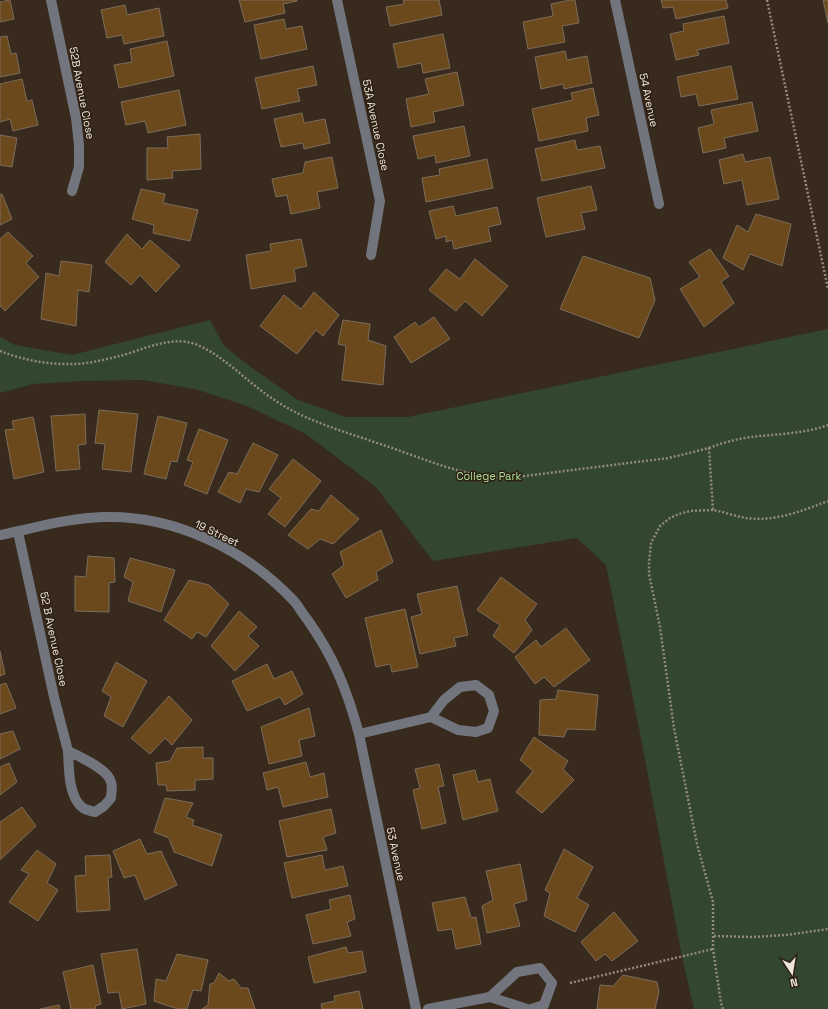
<svg xmlns="http://www.w3.org/2000/svg" width="828" height="1009" font-family="'Space Grotesk',sans-serif">
<rect width="100%" height="100%" fill="#382b1d"/>
<path fill="#33462e" d="M210,320l14,26 27,21 45,32 49,18h63l420,-88v680h-134l-12,-52 -42,-224 -34,-168 -29,-27 -144,23 -57,-74 -70,-53 -59,-28 -52,-17 -53,-9 -61,1 -48,3 -33,9v-56l15,8 57,10z"/>
<g fill="#6c491c" stroke="#7b6c5c">
<path d="M10,0l4,19 -14,3v-20z"/>
<path d="M239,0h58v1l-14,3 2,9 -40,9z"/>
<path d="M403,0h36l3,15 -52,11 -4,-19 18,-3z"/>
<path d="M570,0h5l4,23 -17,3 3,16 -37,7 -5,-27 30,-6 -2,-12z"/>
<path d="M661,0h65l2,8 -52,11 -3,-12 -10,1z"/>
<path d="M823,0h5v23z"/>
<path d="M125,5l2,10 32,-7 5,28 -40,8 -2,-9 -15,3 -6,-28z"/>
<path d="M724,16l5,27 -32,7 2,5 -23,5 -6,-26 14,-3 -1,-7z"/>
<path d="M284,19l2,10 16,-3 5,23 -46,10 -7,-34z"/>
<path d="M443,34l7,34 -27,5 -2,-10 -23,5 -5,-24z"/>
<path d="M7,36l4,18 5,-1 4,20 -20,4v-40z"/>
<path d="M167,41l7,35 -55,12 -5,-23 18,-3 -2,-13z"/>
<path d="M565,51l2,9 20,-4 5,27 -28,6 -1,-5 -22,5 -6,-32z"/>
<path d="M313,66l4,19 -20,4 3,12 -38,8 -7,-31z"/>
<path d="M731,66l7,33 -39,7 -3,-12 -15,3 -4,-20z"/>
<path d="M457,72l7,33 -31,7 2,10 -24,5 -5,-28 23,-5 -4,-15z"/>
<path d="M22,79l5,22 5,-1 6,25 -25,6 -3,-12 -10,3v-38z"/>
<path d="M593,88l6,27 -13,3 2,13 -49,10 -7,-32 41,-9 -2,-7z"/>
<path d="M179,90l7,35 -38,8 -3,-12 -19,4 -5,-23z"/>
<path d="M752,102l6,29 -34,7 2,10 -23,5 -5,-25 16,-4 -3,-14z"/>
<path d="M302,113l2,10 21,-4 5,24 -26,6 -1,-6 -22,4 -7,-28z"/>
<path d="M464,126l6,30 -34,7 -1,-8 -17,4 -5,-23z"/>
<path d="M200,134l1,35 -29,2 1,7 -26,2v-32h21l-1,-11z"/>
<path d="M0,135l17,3 -5,29 -12,-2z"/>
<path d="M575,140l2,10 23,-4 5,22 -63,13 -7,-32z"/>
<path d="M743,154l2,8 25,-5 9,42 -32,6 -5,-25 -18,4 -5,-24z"/>
<path d="M332,157l6,31 -21,4 3,16 -29,6 -4,-19 -11,2 -4,-18 31,-6 2,-11z"/>
<path d="M487,159l6,29 -67,14 -4,-24 18,-3 -1,-6z"/>
<path d="M591,186l6,24 -16,3 4,16 -39,8 -9,-39z"/>
<path d="M141,189l24,5 -2,9 35,7 -8,31 -37,-8 1,-8 -22,-6z"/>
<path d="M2,194l10,25 -12,6v-30z"/>
<path d="M453,206l3,10 41,-9 4,17 -13,3 3,14 -37,8 -2,-9 -6,2v-6l-10,3 -7,-28z"/>
<path d="M756,214l35,10 -9,42 -32,-12 -7,16 -20,-12 14,-33 11,7z"/>
<path d="M8,232l25,24 -7,7 13,14 -34,34 -5,-5v-67z"/>
<path d="M127,234l15,15 8,-9 30,26 -24,26 -16,-17 -9,10 -26,-23z"/>
<path d="M301,239l6,27 -13,3 2,12 -45,8 -5,-34 25,-4 -1,-7z"/>
<path d="M710,249l19,27 -8,6 13,21 -30,24 -24,-38 20,-12 -11,-15z"/>
<path d="M583,256l67,22 5,22 -16,38 -79,-29z"/>
<path d="M475,259l33,27 -26,30 -17,-15 -9,10 -27,-21 17,-21 14,10z"/>
<path d="M61,261l31,4 -3,27 -11,-2 -2,36 -35,-7 5,-46 13,3z"/>
<path d="M314,292l25,23 -16,21 -7,-6 -19,24 -37,-28 24,-31 17,14z"/>
<path d="M434,317l16,22 -39,24 -17,-26 21,-15 4,5z"/>
<path d="M343,320l27,4 -2,16 18,6 -3,39 -41,-5 4,-34 -8,-2z"/>
<path d="M99,410l39,4 -7,58 -29,-3 3,-25 -10,-1z"/>
<path d="M85,414l1,30 -8,1 2,24 -24,2 -5,-55z"/>
<path d="M158,416l29,7 -10,39 -6,-1 -5,18 -22,-5z"/>
<path d="M33,417l11,55 -30,7 -9,-49 9,-1 -2,-8z"/>
<path d="M199,429l29,11 -21,54 -23,-9 9,-23 -6,-2z"/>
<path d="M253,443l25,12 -19,37 -13,-3 -6,14 -22,-11 11,-20 8,2z"/>
<path d="M293,459l28,22 -36,46 -17,-13 13,-16 -12,-9z"/>
<path d="M331,495l28,24 -26,25 -13,-5 -12,10 -20,-14 23,-26 8,2z"/>
<path d="M381,530l12,32 -17,10 2,8 -32,18 -14,-24 12,-9 -4,-13z"/>
<path d="M88,556l26,2 1,24 -6,1v29l-34,-1v-35l11,1z"/>
<path d="M130,558l45,12 -14,42 -33,-11 5,-19 -9,-5z"/>
<path d="M501,577l36,27 -12,16 7,10 -18,23 -21,-17 7,-11 -23,-15z"/>
<path d="M189,580l20,5 20,19 -23,33 -9,-5 -5,7 -28,-19z"/>
<path d="M457,586l11,49 -14,3 2,8 -36,8 -9,-37 11,-3 -5,-20z"/>
<path d="M405,609l13,58 -26,5 -2,-8 -14,3 -11,-49z"/>
<path d="M239,611l18,16 -9,9 11,10 -24,25 -24,-25z"/>
<path d="M566,628l24,32 -36,27 -10,-10 -9,7 -20,-27 21,-17 5,7z"/>
<path d="M0,651l5,23 -5,2z"/>
<path d="M116,662l31,19 -24,46 -19,-11 7,-19 -9,-6z"/>
<path d="M267,664l7,15 18,-8 11,23 -18,11 -5,-8 -33,14 -15,-30z"/>
<path d="M6,683l10,25 -16,6v-29z"/>
<path d="M558,690l40,5 -3,35 -28,-1 -3,8 -25,-2 1,-35 16,-1z"/>
<path d="M169,696l23,24 -20,25 -7,-7 -15,16 -19,-16z"/>
<path d="M309,708l6,28 -16,4 3,16 -33,8 -8,-37z"/>
<path d="M13,731l7,18 -20,10v-25z"/>
<path d="M534,737l34,24 -5,8 11,11 -32,33 -26,-21 17,-21 -13,-11z"/>
<path d="M203,747v11h10v21l-18,1v10l-28,1 -1,-6h-8l-2,-22 14,-2 7,-13z"/>
<path d="M306,762l4,15 14,-4 4,24 -45,10 -5,-20 -11,3 -4,-17z"/>
<path d="M9,763l8,19 -17,13v-28z"/>
<path d="M439,764l5,22 -6,1 8,36 -24,6 -9,-39 7,-2 -5,-19z"/>
<path d="M475,770l3,12 12,-3 8,32 -35,9 -10,-45z"/>
<path d="M165,798l28,5 -7,14 8,3 -2,5 30,10 -10,31 -38,-14 -5,-14 -15,-6z"/>
<path d="M22,807l14,19 -36,34v-38z"/>
<path d="M331,809l5,24 -13,4 4,13 -40,7 -8,-36z"/>
<path d="M140,839l7,15 14,-3 16,34 -32,15 -10,-25 -11,3 -11,-27z"/>
<path d="M564,849l29,18 -16,31 12,7 -14,27 -31,-16 6,-23 -5,-3z"/>
<path d="M37,850l19,14 -9,19 11,7 -20,31 -29,-19 20,-28 -8,-4z"/>
<path d="M110,855l2,22 -4,1 2,32 -33,2 -2,-36 11,-1 -1,-19z"/>
<path d="M322,855l3,15 18,-4 5,20 -56,12 -8,-35z"/>
<path d="M520,864l7,36 -13,4 6,22 -33,7 -5,-27 11,-6 -7,-29z"/>
<path d="M350,895l5,24 -8,3 4,14 -38,8 -7,-29 25,-6 -2,-9z"/>
<path d="M465,897l6,21 5,-1 5,27 -25,5 -4,-20 -14,2 -6,-28z"/>
<path d="M614,912l24,29 -26,20 -7,-7 -9,7 -15,-19z"/>
<path d="M346,947l2,6 14,-2 4,21 -52,11 -6,-26z"/>
<path d="M137,949l9,55 -24,5 -3,-17 -11,1 -7,-39z"/>
<path d="M177,954l31,6 -7,31 -8,-1 -6,19h-9l-24,-8 2,-22 10,2z"/>
<path d="M93,965l8,39 -6,2 1,3h-25l-8,-37z"/>
<path d="M219,973l10,8 5,-2 7,9h7l7,21h-53l6,-4 2,-21 4,-1z"/>
<path d="M623,975l34,7 2,10 -4,17h-58l3,-24 13,1z"/>
<path d="M359,991l4,18h-41l-1,-5 14,-3 -1,-5z"/>
<path d="M59,1005l1,4h-20z"/>
</g>
<g fill="none" stroke-linecap="round" stroke-linejoin="round">
<g stroke="#94897d" stroke-width="2.5" stroke-dasharray="2 2" stroke-linecap="butt">
<path d="M767,0l61,289"/>
<path d="M0,351c23,9 49,14 74,13 14,0 28,-4 42,-7 25,-6 53,-22 79,-13 16,6 28,16 41,26 15,13 31,26 48,36 31,18 65,27 99,39 43,14 88,36 134,32l152,-19 40,-10 4,62c11,2 22,6 33,8 29,4 56,-7 82,-17"/>
<path d="M709,448c13,-5 27,-9 42,-11 25,-3 53,-3 77,-12"/>
<path d="M713,510l-23,1 -11,3 -9,4 -10,8 -9,17 -2,20v11l11,53 14,101 23,116 16,58v47l8,54 2,6"/>
<path d="M714,936l38,1 34,-2 42,-6"/>
<path d="M570,983l143,-34"/>
</g>
<g stroke="#72757e" stroke-width="10">
<path d="M51,0l25,118 3,27v22l-7,24"/>
<path d="M337,0l43,201 -9,54"/>
<path d="M615,0l44,204"/>
<path d="M18,532l36,165 14,54"/>
<path d="M0,535c35,-7 68,-17 104,-18 70,-2 141,32 189,83 5,5 9,13 14,19 27,38 40,71 52,115l57,275"/>
<path d="M476,685l13,10 5,16 -6,17 -12,4 -18,-2 -27,-13 13,-17 16,-13z"/>
<path d="M359,734l72,-17"/>
<path d="M68,751c12,6 40,18 43,31 2,5 0,11 0,16l-7,8 -9,6c-4,-1 -9,-2 -12,-4 -15,-11 -14,-40 -15,-57z"/>
<path d="M428,1009l62,-12"/>
<path d="M527,1009l-37,-12 27,-25 23,-4 12,15 -8,22 -13,4"/>
</g>
</g>
<g text-anchor="middle" stroke-width="3" stroke-linejoin="round" paint-order="stroke">
<g font-size="11" fill="#ede4db" stroke="#2e2113">
<text transform="translate(82 93) rotate(79)" y="4">52B Avenue Close</text>
<text transform="translate(649 100) rotate(78)" y="4">54 Avenue</text>
<text transform="translate(376 125) rotate(78)" y="4">53A Avenue Close</text>
<text transform="translate(217 533) rotate(25)" y="4">19 Street</text>
<text transform="translate(54 639) rotate(78)" y="4">52 B Avenue Close</text>
<text transform="translate(396 854) rotate(78)" y="4">53 Avenue</text>
</g>
<g font-size="11" fill="#abdf9b" stroke="#2e2113">
<text x="489" y="480">College Park</text>
</g>
</g>
<g transform="translate(792 973) rotate(168)" stroke="#2e2113" stroke-width="3" paint-order="stroke">
<path d="M0-3L7 15L0 10L-7 15Z" fill="#ede4db"/>
<text y="-6" font-size="11" font-weight="bold" text-anchor="middle" fill="#ede4db">N</text>
</g>
</svg>
